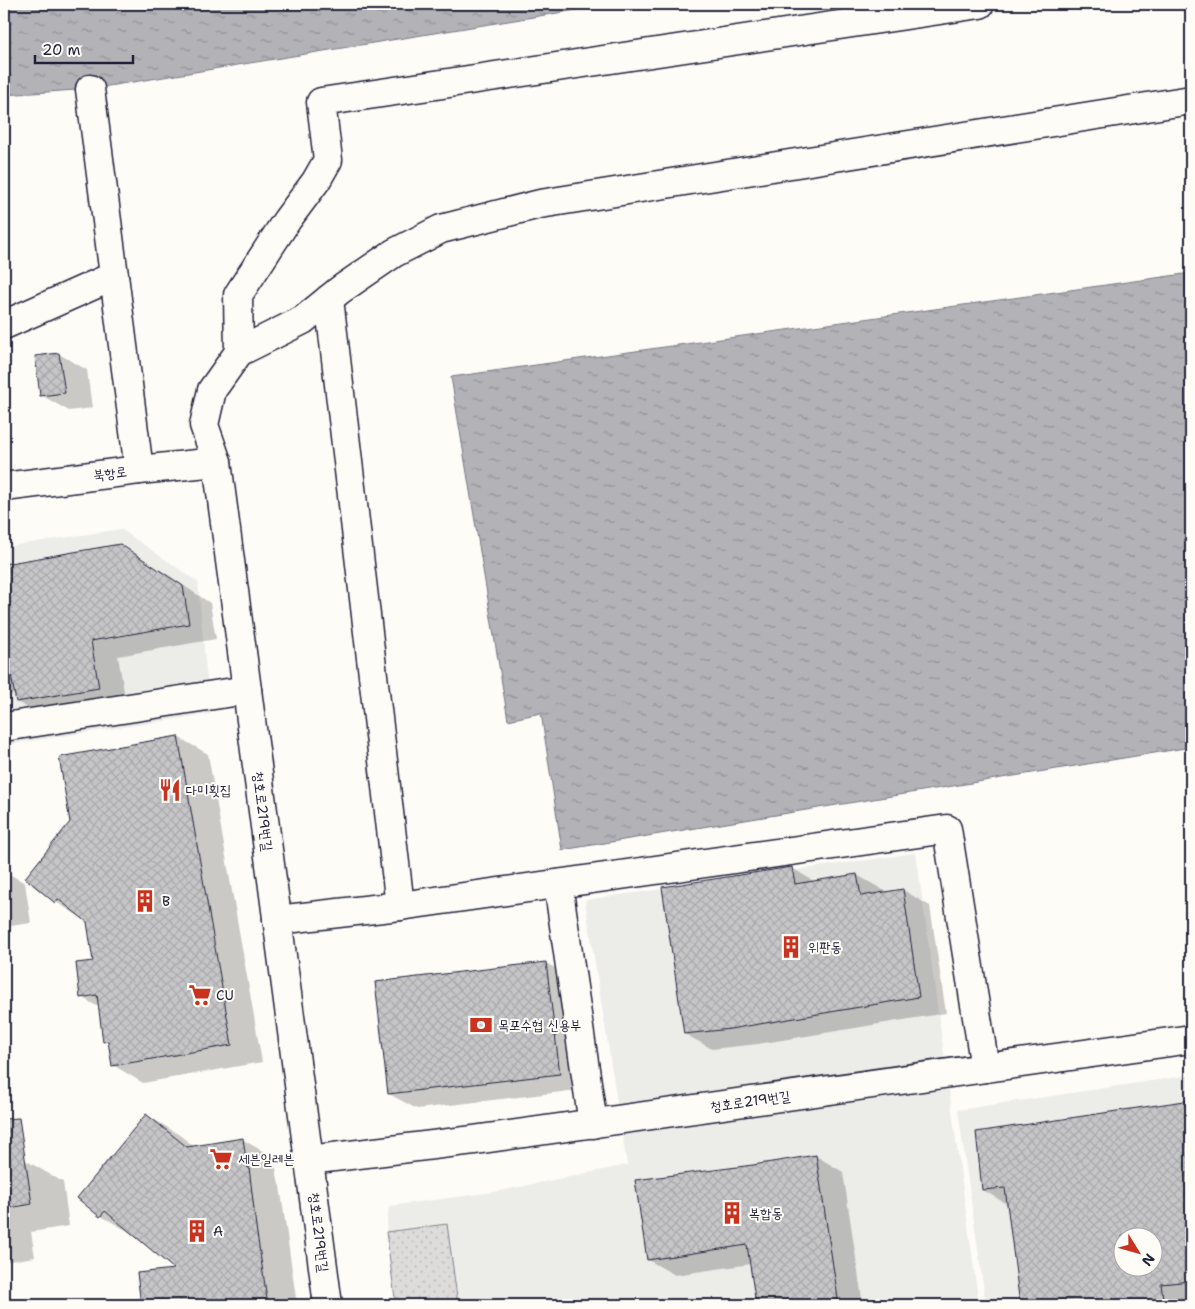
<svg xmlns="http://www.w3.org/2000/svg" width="1195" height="1309" font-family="'Shantell Sans','Poor Story',sans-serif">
<defs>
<pattern id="grass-dots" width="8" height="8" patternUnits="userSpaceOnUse" patternTransform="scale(1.25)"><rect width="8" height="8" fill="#dddcdb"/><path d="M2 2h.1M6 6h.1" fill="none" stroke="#bdbcbd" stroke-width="1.8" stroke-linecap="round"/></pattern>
<pattern id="water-ripples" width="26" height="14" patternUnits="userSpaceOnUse" patternTransform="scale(1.25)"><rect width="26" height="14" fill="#b2b2b7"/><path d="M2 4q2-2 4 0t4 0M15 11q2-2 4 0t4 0" fill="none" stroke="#909096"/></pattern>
<pattern id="building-cross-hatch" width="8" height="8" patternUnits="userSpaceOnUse" patternTransform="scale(1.25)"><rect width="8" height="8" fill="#c6c6c8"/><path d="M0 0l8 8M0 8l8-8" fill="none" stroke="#aaaaad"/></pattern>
</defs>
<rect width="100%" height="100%" fill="#fdfcf7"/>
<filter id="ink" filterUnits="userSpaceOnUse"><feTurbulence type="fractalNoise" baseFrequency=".02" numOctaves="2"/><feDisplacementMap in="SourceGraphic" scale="10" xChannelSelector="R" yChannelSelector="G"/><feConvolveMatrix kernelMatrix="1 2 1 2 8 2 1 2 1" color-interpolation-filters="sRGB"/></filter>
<g filter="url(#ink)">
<g fill="#ecece9" fill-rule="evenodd">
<path d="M121,529l77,53 12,132 -206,31v-198z"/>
<path d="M916,853l63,452h-583l-10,-73 3,-26 105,-14 133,-27 -42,-265z"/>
<path d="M1191,1075v230h-205l-28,-195zM1122,1236h30v30h-30z"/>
</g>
<path fill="url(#grass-dots)" stroke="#807f8b" d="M447,1224l11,81h-62l-10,-73z"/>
<g fill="url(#water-ripples)" stroke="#787885">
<path d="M4,4h609l-523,85 -86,6z"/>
<path d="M1191,273v474l-629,103 -21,-137 -33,7 -57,-343z"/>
</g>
<g fill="#0003" fill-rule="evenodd">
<path d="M59,354l28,16 5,38 -23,3 -28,-16z"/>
<path d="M120,545l28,17 62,41 6,36 -98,17 8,47 -82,14 -27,-15 -1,-8 -12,2v-130z"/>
<path d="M178,737l30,17 54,308 -119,21 -30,-18 -4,-21 -5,-3 -4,-33 -19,-11 13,-35 -6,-40 -32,-20 -30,-24z"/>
<path d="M792,868l23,14 42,-7 28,16v2l18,-3 27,16 16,107 -188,31 -46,5 -27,-15z"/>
<path d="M4,871l21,12 6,40 -27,4z"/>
<path d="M546,963l28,16 13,110 -170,20 -28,-15 -13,-111z"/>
<path d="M1191,1101v198l-3,1 1,5h-167l-14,-100 -25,-15 -6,-57zM1122,1236h30v30h-30z"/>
<path d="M147,1115l31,19 17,13 47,-8 32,19 5,27 1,1 17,119h-152l-3,-1 35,-34 -44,-36 -32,-18 -22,-18z"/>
<path d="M816,1156l27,16 20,133h-106l-6,-41 -76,11 -27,-15z"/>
<path d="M25,1160l38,22 6,44 -38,6 4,25 -31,5v-98z"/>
</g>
<g fill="url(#building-cross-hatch)" stroke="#22223b" fill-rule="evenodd">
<path d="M59,353l6,40 -25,3 -5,-40z"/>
<path d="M120,544l63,42 6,38 -98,17 8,47 -83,14 -5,-27 -7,1v-112z"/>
<path d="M178,736l54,309 -120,21 -4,-25 -5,1 -6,-47 -17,3 -4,-35 17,-2 -6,-39 -29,-23 -3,4 -30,-25 45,-56 -11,-65z"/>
<path d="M792,867l3,17 62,-10 4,22 42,-7 16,108 -189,32 -46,5 -22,-147z"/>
<path d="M546,962l14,112 -172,20 -13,-112z"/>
<path d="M1191,1100v181l-30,3 3,21h-144l-15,-117 -23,2 -6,-58zM1122,1236h30v30h-30z"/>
<path d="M146,1114l41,33 56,-9 4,29h2l7,60 12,78h-127l-4,-32 37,-4 -69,-58 -5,6 -23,-19z"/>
<path d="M19,1118l13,86 -28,5v-90z"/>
<path d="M816,1155l23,150h-83l-9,-60 -100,15 -12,-80 118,-15z"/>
</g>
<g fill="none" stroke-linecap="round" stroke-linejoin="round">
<defs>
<g id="street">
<path d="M90,89l49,381"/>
<path d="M329,299l71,607"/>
<path d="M4,325l110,-49"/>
<path d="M239,352l-1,-57 49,-75 29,-39 12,-21 -7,-58 659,-98"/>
<path d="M217,462l-13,-37 8,-35 27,-38 64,-32 37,-30 54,-37 47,-24 99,-25 651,-104"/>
<path d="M4,727l243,-37"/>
<path d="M558,884l35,240"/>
<path d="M277,920l123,-14 547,-77 38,239"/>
<path d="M309,1160l165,-20 717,-101"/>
</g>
<path id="secondary" d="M4,487l135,-17 78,-8 111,843"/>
</defs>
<use href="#street" stroke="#22223b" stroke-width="31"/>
<use href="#secondary" stroke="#22223b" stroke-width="31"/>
<use href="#street" stroke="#fdfcf7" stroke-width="28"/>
<use href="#secondary" stroke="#fdfcf7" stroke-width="28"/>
</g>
</g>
<defs>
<symbol id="restaurant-bare" viewBox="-9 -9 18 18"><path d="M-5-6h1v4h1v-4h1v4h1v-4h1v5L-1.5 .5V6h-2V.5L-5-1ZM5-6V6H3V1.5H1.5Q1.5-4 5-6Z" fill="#c8321e" stroke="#fdfcf7" stroke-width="2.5" paint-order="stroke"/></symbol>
<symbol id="building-bare" viewBox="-9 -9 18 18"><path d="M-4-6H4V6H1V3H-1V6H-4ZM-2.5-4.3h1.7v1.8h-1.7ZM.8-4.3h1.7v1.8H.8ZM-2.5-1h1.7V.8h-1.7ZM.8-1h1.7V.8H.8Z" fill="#c8321e" stroke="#fdfcf7" stroke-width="2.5" paint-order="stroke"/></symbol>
<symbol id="supermarket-bare" viewBox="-9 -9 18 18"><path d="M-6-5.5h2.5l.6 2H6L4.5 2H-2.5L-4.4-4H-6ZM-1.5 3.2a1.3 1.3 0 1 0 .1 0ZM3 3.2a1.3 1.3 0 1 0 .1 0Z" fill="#c8321e" stroke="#fdfcf7" stroke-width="2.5" paint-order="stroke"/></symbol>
<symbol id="bank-bare" viewBox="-9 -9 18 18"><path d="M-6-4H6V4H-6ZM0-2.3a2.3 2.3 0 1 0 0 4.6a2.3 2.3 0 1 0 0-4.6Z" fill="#c8321e" stroke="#fdfcf7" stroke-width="2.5" paint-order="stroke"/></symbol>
</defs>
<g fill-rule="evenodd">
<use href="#restaurant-bare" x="154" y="774" width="32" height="32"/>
<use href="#building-bare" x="129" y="885" width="32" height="32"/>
<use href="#building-bare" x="775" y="931" width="32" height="32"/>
<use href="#supermarket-bare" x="184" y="979" width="32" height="32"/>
<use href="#bank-bare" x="465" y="1009" width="32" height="32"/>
<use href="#supermarket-bare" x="205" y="1143" width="32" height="32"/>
<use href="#building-bare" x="716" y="1197" width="32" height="32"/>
<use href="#building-bare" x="181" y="1215" width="32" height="32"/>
</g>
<g text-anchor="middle" stroke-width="4" stroke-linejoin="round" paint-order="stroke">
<g font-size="14" fill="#22223b" stroke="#fdfcf7">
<text transform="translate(110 473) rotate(-7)" y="5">북항로</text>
<text transform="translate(263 811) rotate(83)" y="5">청호로219번길</text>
<text transform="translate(750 1101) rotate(-8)" y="5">청호로219번길</text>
<text transform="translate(319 1232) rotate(83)" y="5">청호로219번길</text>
</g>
<g font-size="14" fill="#22223b" stroke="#fdfcf7" text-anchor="start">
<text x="186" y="795">다미횟집</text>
<text x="162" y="906">B</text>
<text x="808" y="952">위판동</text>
<text x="216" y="1000">CU</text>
<text x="498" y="1030">목포수협 신용부</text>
<text x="238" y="1164">세븐일레븐</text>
<text x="749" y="1218">복합동</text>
<text x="213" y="1236">A</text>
</g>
</g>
<rect width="1195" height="1309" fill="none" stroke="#fdfcf7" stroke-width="20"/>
<rect x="10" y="10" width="1175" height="1289" fill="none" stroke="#22223b" stroke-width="2" filter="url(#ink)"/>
<g transform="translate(1138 1252) rotate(127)"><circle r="24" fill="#fdfcf7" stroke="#a5a5ac"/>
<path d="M0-4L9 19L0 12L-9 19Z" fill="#c8321e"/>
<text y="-8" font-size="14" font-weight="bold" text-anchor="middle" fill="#22223b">N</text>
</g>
<path d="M35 55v8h98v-8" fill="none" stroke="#22223b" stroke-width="2.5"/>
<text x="42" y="55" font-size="15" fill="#22223b" stroke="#fdfcf7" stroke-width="4" paint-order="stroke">20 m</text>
</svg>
